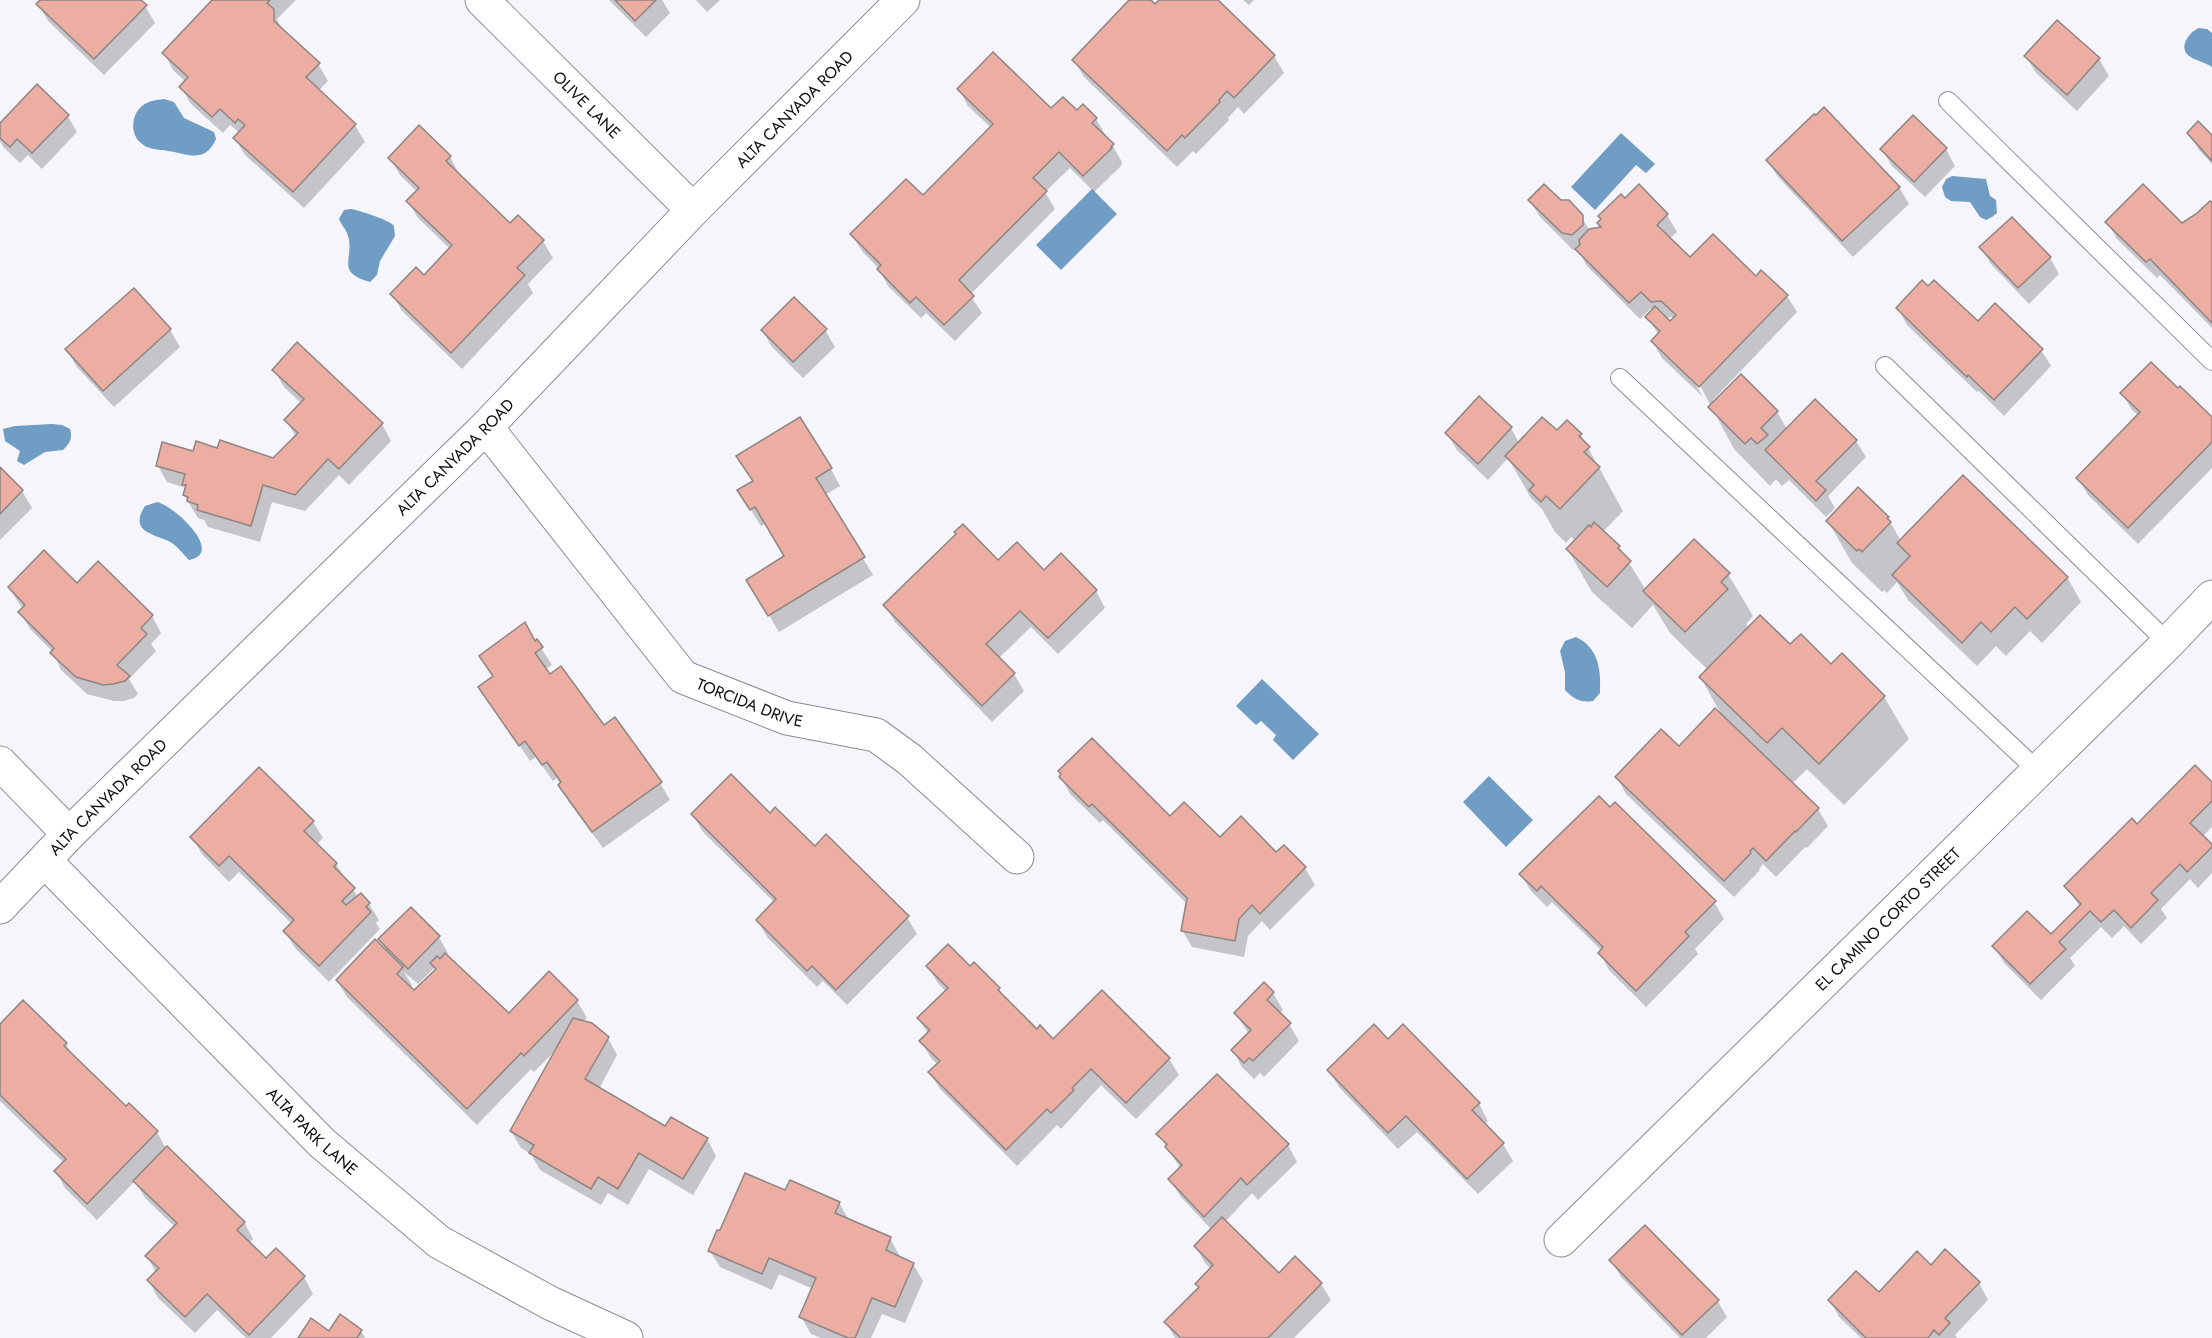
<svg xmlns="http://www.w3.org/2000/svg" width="2212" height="1338" font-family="Jost,sans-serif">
<rect width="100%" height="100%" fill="#f6f5fc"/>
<g fill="#709dc4">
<path d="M2199,28l8,1 5,4v34c-7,-5 -16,-6 -23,-11 -11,-9 0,-24 10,-28z"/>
<path d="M164,99l10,3 10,16 30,14 2,7c-11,25 -28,15 -48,12 -9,-2 -20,-1 -27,-8 -11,-9 -10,-28 1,-37 6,-5 14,-6 22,-7z"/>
<path d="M1621,133l34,31 -9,9 -10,-8 -41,45 -24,-23z"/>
<path d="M1952,176l34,3 4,17 6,4 1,13 -5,4 -6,3 -6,-3 -10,-15 -19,-1 -6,-4 -3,-10 4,-8z"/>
<path d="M1092,189l25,25 -56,56 -25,-25z"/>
<path d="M351,209c7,1 39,11 43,17 0,1 1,9 1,10l-15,25 -3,14 -7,7c-36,-10 -15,-24 -22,-46 -1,-6 -7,-11 -9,-17l5,-9z"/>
<path d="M52,424l10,1 8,4c3,10 -1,15 -7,21l-18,2 -21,13 -7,-4 3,-10 -15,-10 -2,-12 12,-3z"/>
<path d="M157,502c16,3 69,51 32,58 -5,-5 -11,-13 -17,-17 -14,-9 -45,-9 -27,-37z"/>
<path d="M1576,637c23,11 25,33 24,56l-7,8c-13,2 -19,-2 -28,-11v-18l-5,-21 5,-10z"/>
<path d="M1262,679l57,55 -26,26 -20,-20 3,-5 -15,-14 -5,4 -20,-19z"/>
<path d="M1489,776l44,44 -27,27 -43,-45z"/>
</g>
<g fill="#0003" fill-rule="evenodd">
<path d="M42,0h97l6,6 10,17 -51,52 -56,-54 -10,-17z"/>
<path d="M214,0h82l-19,19 6,12 35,33 10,17 -10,10 37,34 10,17 -61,66 -59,-53 -10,-16 5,-6 -10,-8 -7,8 -32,-29 -10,-17 5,-5 -13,-12 -9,-17z"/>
<path d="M609,0h53l8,13 -24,24z"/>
<path d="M696,0h24l-13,12z"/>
<path d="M1131,0h18l6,6 6,-6h55l58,56 10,17 -40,41 -6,-7 -10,11 1,2 -33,34 -3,-3 -16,16 -93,-90 -10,-17z"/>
<path d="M1243,0h11l-5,5z"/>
<path d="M2026,56l73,3 10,17 -32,35 -41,-38z"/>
<path d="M959,89l92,22 26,1 19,7 10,17 -2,1 8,8 10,17 -1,4 -27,26 -24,-24 -25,24 10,17 -85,86 12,18 -27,28 -29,-28 -5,5 -33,-32 -9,-17 -17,-18 -10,-16 71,-38 68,-69 -23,-22z"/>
<path d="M67,115l10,17 -35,37 -14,-14 -8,8 -16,-15 -4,-7v-16z"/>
<path d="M2189,133l23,4v27l-13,-14z"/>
<path d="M1882,149h64l9,17 -30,31 -33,-31z"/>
<path d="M450,157l9,17 -1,1 52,50 8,-8 25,24 10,17 -25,26 5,9 -71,76 -60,-58 -10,-17 32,-17 26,-28 -32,-31 -10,-16 9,-10 -17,-17 -10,-17z"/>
<path d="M1768,161l131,26 10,17 -56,53 -75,-80z"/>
<path d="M1625,200l42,15 10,17 -8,7 21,20 66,19 31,18 10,16 -84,88 2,2 26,-26 36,36 10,17 69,12 10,16 -38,39 7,12 -9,9 -37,-37 -7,6 -6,-7 -6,7 -36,-37 -37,-69 -3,2 9,15 -41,-39 -10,-17 7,-6 -12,-18 7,-7 -3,-2 -11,11 -53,-53 -9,-16h-5l-33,-33 -10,-16 30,1 21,14 9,15 11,-3 -2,-5zM1672,317l2,2 -4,4 -5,-5z"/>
<path d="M2212,204v124l-52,-53 -3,3 -40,-39 -10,-17 75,3z"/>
<path d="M1981,248l69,10 9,16 -30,30 -38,-40z"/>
<path d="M134,290l36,40 10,17 -66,60 -37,-40 -10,-17z"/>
<path d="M1898,308l80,15 63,27 10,16 -47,50 -25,-25 -2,1 -70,-67z"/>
<path d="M762,330h63l10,17 -32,31 -31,-31z"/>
<path d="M274,370l108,54 9,17 -42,44 -10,-10 -34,36 -33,-9 -12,40 -52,-15 -4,-7 -6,-2 -14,-23 2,-7 -19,-6 -9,-16 36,-13 24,-4 56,10 22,-22 -10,-17 16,-16 -18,-17z"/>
<path d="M2122,393l90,26v49l-74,76 -50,-49 -10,-17 61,-62 -7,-6z"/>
<path d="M1511,428l8,15 38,-11 24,3 42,76 -20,21 16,15 27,43 82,-16 25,42 -7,8 3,4 82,38 53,31 25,42 -65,66 -37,-36 -15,15 26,25 10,17 -21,22 -2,-1 -29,30 -13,-13 -4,5 1,1 -26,27 -108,-103 -9,-17 62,-29 43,-32 -21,-38 7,-8 -38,-37 -17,-28 -21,23 -40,-36 -24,-42 8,-9 -5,-4 -5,6 -11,-11 -13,-23 -11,-11 -23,-40 -20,22 -31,-30 -10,-17z"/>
<path d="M0,469l22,22 10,17 -32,32z"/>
<path d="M831,469l9,17 -15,9 48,80 -94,57 -31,-52 38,-24 -20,-33 -5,3 -12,-19 5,-25 -6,-9z"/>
<path d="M1888,518l13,23 166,36 14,25 -39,41 -12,-12 -24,25 -10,-10 -19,20 -69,-66 -11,-18 -10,11 -3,-3 -2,2 -30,-29 -24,-42z"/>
<path d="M1044,572l52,19 9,17 -47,46 -27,-27 -32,31 15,16 10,17 -32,31 -97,-100 -10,-17z"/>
<path d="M77,585l75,31 9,17 -10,11 5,7 -27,28 9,15 -4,4 -10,3h-10l-27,-7 -26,-24 -8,-18 -23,-23 -10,-17 3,-3 -14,-21z"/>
<path d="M537,642l15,23 -7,4 5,7 110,107 10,17 -67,48 -34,-46 -12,-24 -4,3 -17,-24 -6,4 -50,-74 13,-10 -12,-21z"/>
<path d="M1061,777l109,41 50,21 56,15 8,-7 21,21 10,17 -45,45 -8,-9 -14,15 -4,21 -52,-10 -10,-17 5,-26 -84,-84 -3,3 -30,-29z"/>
<path d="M2212,784v43l-10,10 10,9v27l-14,15 -8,-9 -29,30 6,9 -26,26 -17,-18 -12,12 -11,-11 -31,31 5,8 -34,34 -37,-37 -10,-17 57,-10 29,-29 -14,-21 71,-60z"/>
<path d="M693,815h77l137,102 10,17 -70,71 -24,-24 -6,6 -50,-50 -9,-16 17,-18 -72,-71z"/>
<path d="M313,822l10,16 -7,7 20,19 22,33 11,7 10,16 -3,3 4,6 -51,53 -34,-34 -10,-17 7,-7 -53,-52 -10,10 -27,-28 -10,-17z"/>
<path d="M1521,875l193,27 10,17 -29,30 3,5 -52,53 -37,-37 -9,-17 2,-2 -50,-49 -5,5 -16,-16z"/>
<path d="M438,936l10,17 -2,3 63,59 40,-42 28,28 10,17 -4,4 25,16 9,17 -18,34 67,39 41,11 9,17 -23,39 -44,-26 -21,36 -20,-12 -7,12 -61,-35 -9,-16 -10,-6 -10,-17 45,-81 -22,22 -3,-3 -54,56 -130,-128 -10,-16 51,-28 -8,-13zM434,968l2,3 -22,21 -5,-4 3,-3 -8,-13 14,12z"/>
<path d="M974,964l25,25 6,10 32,32 16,10 116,18 10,16 -43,44 -35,-34 -40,44 -4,-4 -40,41 -77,-77 -10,-16 8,-8 -7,-7 -10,-17 7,-7 -9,-15 27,-27 -8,-9 -10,-16 42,1z"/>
<path d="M1264,984l9,9 10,17 -4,4 10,10 10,17 -35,36 -4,-4 -6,6 -12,-12 -9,-17 16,-16 -14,-21z"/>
<path d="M0,1026l66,18 8,14 52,51 3,-4 28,27 9,17 78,73 9,17 -4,4 17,17 38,17 9,17 -42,44h-25l-29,-28 -22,23 -37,-35 -9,-17 7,-8 -9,-17 28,-29 -30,-29 -10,-17 -38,39 -32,-32 -9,-17 8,-8 -64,-62z"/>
<path d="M1403,1026l76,78 9,17 -4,4 19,19 10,17 -35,33 -61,-62 -19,17 -59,-62 -10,-17 59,-29z"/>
<path d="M1158,1134l130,11 9,17 -39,38 -6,-7 -27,29 54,53 42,9 10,16 -37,38h-119l-9,-16 34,-34 -3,-4 14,-15 -6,-6 -9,-16 16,-17 -32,-34 -10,-17 11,-10z"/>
<path d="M786,1192l53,11 10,17 41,18 9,17v2l14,7 10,17 -18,42 -23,-9 -11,24h-50l-10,-4 -10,-17 12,-28 -34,-15 -7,16 -52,-23 -10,-16z"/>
<path d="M1611,1260l106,40 10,17 -21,21h-26l-59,-61z"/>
<path d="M1931,1267l48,16 9,17 -33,35 2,3h-96l-22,-21 -9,-17 49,-6z"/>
<path d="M361,1331l4,7h-66l30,-5z"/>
</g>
<g fill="#ecada2" stroke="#8d8583" stroke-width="1.5">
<path d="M40,0h101l6,5 -53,54 -58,-55z"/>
<path d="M212,0h58l-3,3 7,6v12l46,42 -14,14 50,47 -63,68 -60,-54 12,-13 -7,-6 -3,4 -15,-14 -8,8 -33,-30 9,-10 -26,-24z"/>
<path d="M615,0h41l-21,21z"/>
<path d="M1129,0h22l4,4 4,-4h59l57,55 -41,43 -7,-7 -8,9 1,2 -35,36 -3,-3 -15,16 -95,-91z"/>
<path d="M2057,20l43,38 -33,37 -43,-39z"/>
<path d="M993,52l58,56 12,-11 14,13 6,-6 14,14 -5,5 22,21 -3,3 1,1 -29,28 -24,-24 -26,26 14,13 -88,89 15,16 -30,29 -28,-28 -6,6 -33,-34 4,-4 -31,-31 56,-55 17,16 70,-71 -36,-35z"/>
<path d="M37,84l32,31 -37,38 -15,-14 -7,8 -10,-9v-15z"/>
<path d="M1824,107l76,80 -58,54 -76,-81 48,-46 2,1z"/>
<path d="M1913,115l34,33 -33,34 -34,-33z"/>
<path d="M2198,121l14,14v26l-25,-28z"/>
<path d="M419,125l32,31 -5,5 64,62 8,-8 26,25 -27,28 8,7 -74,78 -61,-59 26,-27 8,8 28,-30 -46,-44 13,-13 -31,-30z"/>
<path d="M1544,184l17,16h8l14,15v10l-11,10 -10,-2 -34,-33z"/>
<path d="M1639,184l29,30 -11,11 33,32 23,-23 43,42 5,-6 27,25 -89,92 -48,-46 9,-10 -15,-14 10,-11 15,15 6,-6 -15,-14 -10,1 -10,-10 -12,11 -54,-54 5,-4 -1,-5 10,-11 12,-2 -4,-4 4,-4 -3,-3 23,-22 4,4z"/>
<path d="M2143,184l39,39 14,-9 14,-13 2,1v121l-62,-64 -4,3 -41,-40z"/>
<path d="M2012,217l39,40 -33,31 -39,-41z"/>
<path d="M1922,280l6,6 6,-6 44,41 17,-18 48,46 -49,51 -26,-25 -1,2 -20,-19 -51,-50z"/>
<path d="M134,288l37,41 -68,62 -38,-42z"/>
<path d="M794,297l33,32 -34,33 -32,-32z"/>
<path d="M297,342l86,81 -44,46 -11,-10 -33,36 -32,-10 -12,41 -54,-16 1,-5 -11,-4 1,-4 -5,-2 3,-10h-4l3,-11 -29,-8 6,-24 31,9 3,-10 21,7 3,-8 53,18 25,-25 -14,-13 20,-21 -32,-29z"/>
<path d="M2151,362l27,26 2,-2 32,31v25l-84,86 -52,-50 64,-66 -20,-19z"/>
<path d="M1741,374l37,37 -17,17 7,7 -11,9 -6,-6 -6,6 -37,-37z"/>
<path d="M1479,396l33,31 -34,37 -33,-31z"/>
<path d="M1815,399l42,41 -41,41 10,9 -10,11 -51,-51z"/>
<path d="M800,417l32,51 -16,10 49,79 -97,59 -22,-36 38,-24 -29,-49 -5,3 -13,-20 16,-9 -17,-25z"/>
<path d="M1542,417l15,13 10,-10 15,14 -3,2 11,11 -6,5 16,15 -40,42 -14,-13 -5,6 -12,-12 5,-5 -29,-29z"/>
<path d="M0,467l23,23 -23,24z"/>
<path d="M1963,475l105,102 -41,42 -12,-12 -24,25 -10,-10 -19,21 -70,-68 18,-19 -13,-13z"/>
<path d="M1858,487l31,30 -2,1 4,4 -29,30 -3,-3 -2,2 -31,-30z"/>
<path d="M1594,522l26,24 -2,2 13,13 -24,26 -41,-38 23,-24 2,2z"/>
<path d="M963,524l35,36 19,-18 27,28 17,-17 36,37 -49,48 -28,-27 -34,33 29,29 -33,33 -99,-101 73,-71 -2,-2z"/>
<path d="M1694,539l36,34 -9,9 7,7 -43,43 -42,-41z"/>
<path d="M44,550l33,33 21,-22 55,54 -12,13 6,6 -30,31 13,11 -5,5 -12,3 -10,1 -27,-8 -26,-24 4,-5 -36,-36 7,-7 -17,-18z"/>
<path d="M1760,615l30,29 11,-10 30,30 11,-11 43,43 -66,68 -37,-36 -15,15 -68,-66z"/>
<path d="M525,622l10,19 2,-2 6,8 -8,6 15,21 11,-8 43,59 11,-8 47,65 -70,50 -34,-47 3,-3 -14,-20 -5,3 -17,-24 -6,5 -41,-59 15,-11 -14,-20z"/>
<path d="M1715,708l104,100 -23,24 -1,-1 -29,30 -13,-13 -3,3 1,2 -27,28 -109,-104 46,-48 18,17z"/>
<path d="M1092,738l78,78 14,-14 36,35 21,-21 35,36 8,-7 22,22 -46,47 -8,-9 -13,14 -4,22 -54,-10 6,-33 -95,-94 -3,3 -30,-30 2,-3 -3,-3z"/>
<path d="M2195,765l17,17v19l-22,22 22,21v3l-25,25 -7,-8 -29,29 7,7 -27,28 -17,-18 -13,12 -11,-11 -31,31 7,7 -36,35 -38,-38 35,-35 24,23 30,-30 -17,-18 68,-68 5,6z"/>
<path d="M259,767l55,54 -10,10 33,32 -3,4 21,21 -13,13 4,4 15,-12 9,10 -4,4 5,5 -52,54 -36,-35 11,-11 -65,-64 -10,10 -29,-29z"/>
<path d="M731,774l39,39 5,-6 40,39 11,-12 83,82 -73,74 -24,-24 -5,5 -51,-51 20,-21 -85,-85z"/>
<path d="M1599,796l11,11 5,-5 101,99 -31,31 4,4 -53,55 -38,-38 5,-6 -62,-61 -4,5 -18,-17z"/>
<path d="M411,907l29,29 -32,33 -30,-30z"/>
<path d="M375,939l28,28 -6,7 17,16 22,-21 -6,-6 7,-7 3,3 5,-6 64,60 40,-42 29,29 -54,56 -3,-3 -54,56 -131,-129z"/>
<path d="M948,944l22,22 4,-4 26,26 -2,2 39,39 3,-4 13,14 49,-49 68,68 -44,45 -35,-34 -19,19 2,2 -23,23 -4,-4 -41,41 -78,-78 12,-11 -21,-20 11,-11 -13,-12 31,-30 -22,-22z"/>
<path d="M1264,982l10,10 -7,8 24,23 -38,38 -4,-3 -5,5 -13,-13 20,-20 -17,-17z"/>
<path d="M23,1000l44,43 -3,3 62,60 3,-3 29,28 -71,73 -33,-33 12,-12 -66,-64v-71z"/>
<path d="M573,1018l19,5 17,14 -24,42 80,47 6,-9 37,21 -25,41 -44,-26 -21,36 -20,-12 -7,12 -62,-36 5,-8 -24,-14z"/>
<path d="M1374,1024l14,15 15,-15 77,79 -8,7 32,33 -37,36 -61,-63 -18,17 -61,-63z"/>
<path d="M1217,1074l72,70 -42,41 -6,-7 -37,39 -36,-38 14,-14 -17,-18 2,-3 -11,-10z"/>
<path d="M167,1146l78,76 -8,8 29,28 10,-10 29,28 -56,59 -42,-41 -22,23 -38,-37 12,-12 -14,-12 32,-33 -44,-42z"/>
<path d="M745,1173l40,17 5,-10 50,22 -5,11 56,24 -5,13 28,13 -19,44 -23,-9 -17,40h-7l-49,-21 17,-39 -47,-20 -7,16 -54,-23 9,-21h3z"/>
<path d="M1222,1217l57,56 16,-17 27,27 -54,55h-87l-17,-16 35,-35 -4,-3 18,-19 -19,-19z"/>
<path d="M1645,1225l74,75 -37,35 -73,-75z"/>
<path d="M1945,1249l35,33 -35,36 5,5 -11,12 -5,-5 -6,8h-62l-38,-38 28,-29 23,21 38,-41 14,14z"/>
<path d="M340,1314l22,16 -5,8h-59l13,-20 18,13z"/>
</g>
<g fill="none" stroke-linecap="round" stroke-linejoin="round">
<defs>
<g id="lane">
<path d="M1948,101l264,260"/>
<path d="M1885,366l283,277"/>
<path d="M1620,378l418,393"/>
</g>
<g id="street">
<path id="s1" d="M482,0l211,210"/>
<path id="s2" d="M486,427l197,250 104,41 89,17 33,24 108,98"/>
<path d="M0,763l69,71"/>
<path id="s3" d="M45,861l277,282 117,99 111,61 76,35"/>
<path id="s4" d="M1561,1240l607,-597 44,-46"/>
</g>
<g id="secondary">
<path id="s5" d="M0,907l69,-73 417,-407 207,-217 210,-210"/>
</g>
</defs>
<use href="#lane" stroke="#8b8b92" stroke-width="20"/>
<use href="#street" stroke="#8b8b92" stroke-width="35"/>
<use href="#secondary" stroke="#8b8b92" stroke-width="35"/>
<use href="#lane" stroke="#fff" stroke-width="18"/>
<use href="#street" stroke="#fff" stroke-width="33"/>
<use href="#secondary" stroke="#fff" stroke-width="33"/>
</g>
<g text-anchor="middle" stroke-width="5" stroke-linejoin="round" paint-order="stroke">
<g font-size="16" fill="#0c0c0e" stroke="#f6f5fc">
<text dy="6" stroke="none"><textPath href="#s1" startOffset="148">OLIVE LANE</textPath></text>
<text dy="6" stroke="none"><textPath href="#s5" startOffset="1126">ALTA CANYADA ROAD</textPath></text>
<text dy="6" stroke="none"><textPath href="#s5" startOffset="640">ALTA CANYADA ROAD</textPath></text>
<text dy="6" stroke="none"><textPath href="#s2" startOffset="390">TORCIDA DRIVE</textPath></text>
<text dy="6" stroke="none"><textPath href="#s5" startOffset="154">ALTA CANYADA ROAD</textPath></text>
<text dy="6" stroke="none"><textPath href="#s4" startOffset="458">EL CAMINO CORTO STREET</textPath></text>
<text dy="6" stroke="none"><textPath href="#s3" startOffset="380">ALTA PARK LANE</textPath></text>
</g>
</g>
</svg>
